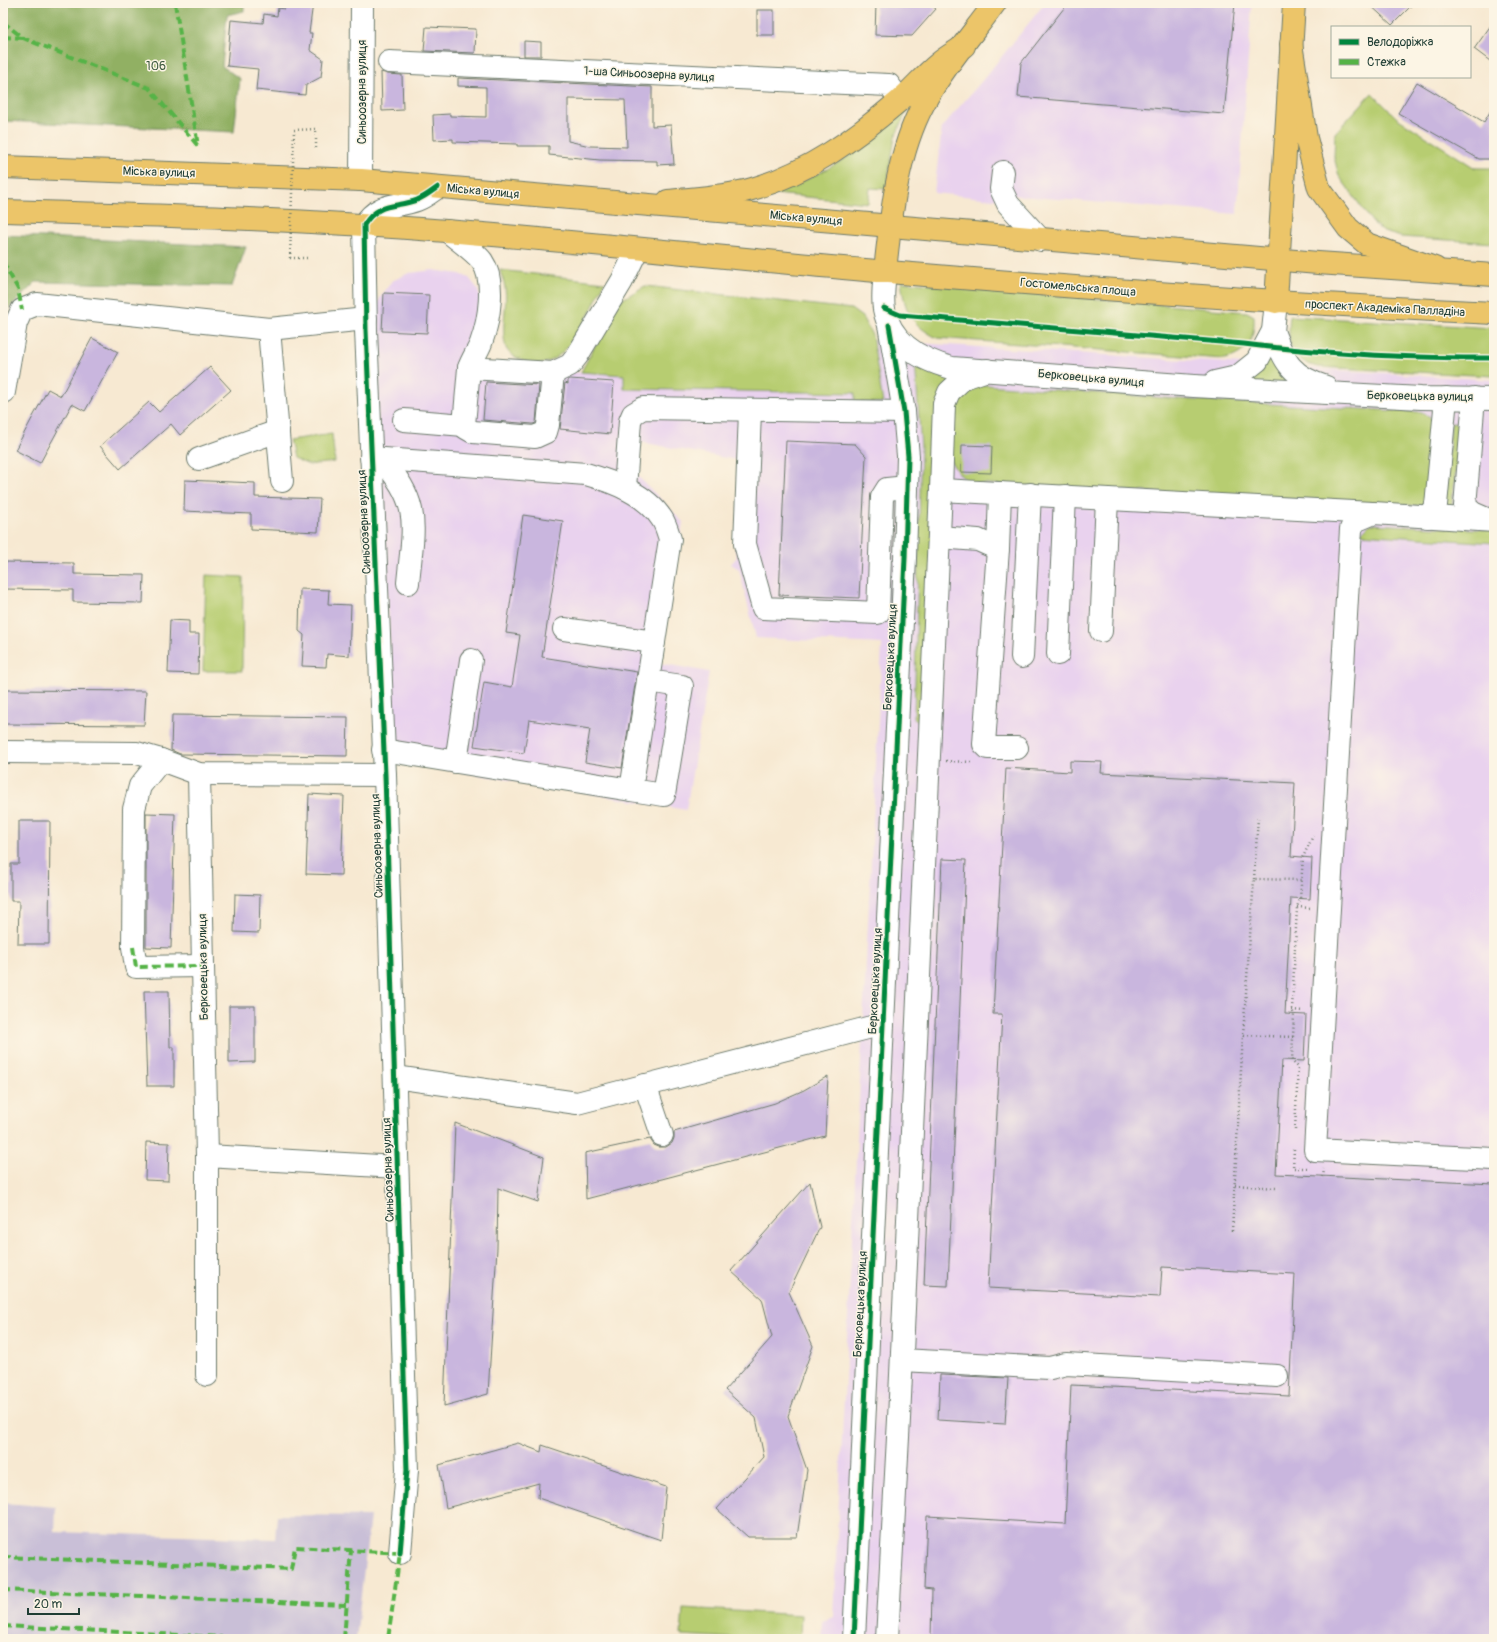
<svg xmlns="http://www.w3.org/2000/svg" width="1497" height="1642" font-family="Pangolin,sans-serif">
<rect width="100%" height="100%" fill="#fcf5e5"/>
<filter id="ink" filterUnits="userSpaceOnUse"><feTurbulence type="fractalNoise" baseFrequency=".025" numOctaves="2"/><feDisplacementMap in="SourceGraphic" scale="8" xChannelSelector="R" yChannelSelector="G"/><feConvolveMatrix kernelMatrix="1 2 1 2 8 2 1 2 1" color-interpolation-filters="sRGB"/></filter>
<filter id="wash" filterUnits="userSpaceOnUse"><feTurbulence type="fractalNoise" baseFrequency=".012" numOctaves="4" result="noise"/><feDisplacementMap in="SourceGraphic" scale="16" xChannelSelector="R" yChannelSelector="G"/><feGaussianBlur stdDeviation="0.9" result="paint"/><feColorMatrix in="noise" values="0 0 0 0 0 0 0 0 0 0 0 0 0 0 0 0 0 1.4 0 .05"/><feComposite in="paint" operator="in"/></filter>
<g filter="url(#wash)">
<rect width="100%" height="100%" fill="#f7e9d2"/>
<g fill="#e9d2ee">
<path d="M1045,3h207l-15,211 -228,-19 -16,4 -59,-6 8,-66 39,-45z"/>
<path d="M433,270l27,4 9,4 8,10 4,12 -3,23 -13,24 -4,19 163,9v14l231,4v9l16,-62 623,40v1259h-673l1,-18 11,-4 49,-973 -126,-6 -17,-69 -8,-5 6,-7 -2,-8 7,-88 -102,-19 -5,31 48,49 -24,141 50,9 -23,138 -290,-49 -23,-444 7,-19 12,-17 17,-8z"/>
</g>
<path fill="#c9bfd7" d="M3,1503l53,4 -1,25 220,7 2,-24 93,1 -14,123h-353z"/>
<g fill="#b7cd71" stroke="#6b8552">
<path d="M1372,93l25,25 78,50h19v75l-93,-6 -17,-5 -11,-9 -34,-47 -5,-19 1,-24z"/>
<path d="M907,110l-12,27 -9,52 -16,-1 -2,15 -93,-9c24,-11 47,-21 69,-35 23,-14 43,-32 63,-49z"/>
<path d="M500,270l105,12c-14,26 -40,95 -79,80 -7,-3 -17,-7 -20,-14 -6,-21 2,-40 -1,-61 -1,-6 -4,-12 -5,-17z"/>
<path d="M901,282l346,30 7,4c1,22 -6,39 -30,43l-287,-21c-27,-14 -32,-27 -36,-56z"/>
<path d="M645,286l206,23 11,8 10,18 11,68 -28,-1v-9l-231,-4v-14l-43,-3 38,-71z"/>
<path d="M1290,316l204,12v48l-176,-9c-28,-6 -31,-25 -28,-51z"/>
<path d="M1271,343l13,33 12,12 -52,-2z"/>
<path d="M915,361l14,12 20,6 -29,342h-2l-4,-2 7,-271z"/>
<path d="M973,384l220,16 226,12 10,4 7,8 -11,82 -457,-23 -12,-13 -6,-10 2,-58z"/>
<path d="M1451,423l10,1 -9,80 -2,3 -6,1z"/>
<path d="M332,434l3,28 -26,3 -16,-7 -4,-18z"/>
<path d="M1370,524l124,6v13l-134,-9z"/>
<path d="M206,575l37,2 -1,94h-39z"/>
<path d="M683,1608l118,7 -1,24h-53l-66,-4z"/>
</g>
<g fill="#91b063" stroke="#58764c">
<path d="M3,3h241v8l-17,4 -5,51 18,13 -6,53 -231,-11z"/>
<path d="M3,235l243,12 -14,39 -196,-4 -30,29 -3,16z"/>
</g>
<g id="blocks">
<g fill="#c9b6de" fill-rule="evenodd">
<path d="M286,3h27l-4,30h3l-2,17 13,9 -2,18 -15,8 -1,10 -49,-5 2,-21 -31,-3 4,-46 32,3 1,-9 13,2 1,-8 7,1z"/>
<path d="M876,3h53l7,6 -24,27 -37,-1z"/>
<path d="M1068,3h167l-11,111 -206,-17 3,-34z"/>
<path d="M1368,3h46l-22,22z"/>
<rect x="757" y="10" width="17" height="25"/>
<path d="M1494,21v43l-20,-15z"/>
<path d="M426,27l50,2 -1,24 -51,-2z"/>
<path d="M524,41l17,1v14h-17z"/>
<path d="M381,72l7,2 14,1 1,35 -21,1z"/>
<path d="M458,78l194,9v39l19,-1 3,39 -17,1v-4l-57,-1 -51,-5v-9h-32v-2l-64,-2v-3l-19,1 -1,-25 17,-1v2l36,1v-30l-28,-1zM568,99l57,1 2,47 -37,-1 -22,-5z"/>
<path d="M1417,82l67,40 10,-17v54h-15l-81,-46z"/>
<path d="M384,293l45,2 -2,38 -45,-2z"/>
<path d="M92,338l26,14 -33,59 -13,-7 -32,59 -25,-13 33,-61 13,7z"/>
<path d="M210,367l21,23 -51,45 -9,-11 -51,45 -20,-23 49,-44 10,10z"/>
<path d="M570,379l44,3 -4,52 -50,-5 5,-46 3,1v-4z"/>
<path d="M486,382l53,3 -3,38 -3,1 -50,-4z"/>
<path d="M786,441l69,3 11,12 -7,142 -80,-3z"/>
<path d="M962,445l30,1 -1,27 -30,-1z"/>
<path d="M185,480l70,3v14l65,2 -2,33 -67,-3v-15l-67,-3z"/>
<path d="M523,515l40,6 -21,136 95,15 -15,96 -37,-6 5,-33 -61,-9 -5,33 -50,-7 10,-64 28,5 8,-52 -14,-2z"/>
<path d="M3,562l71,1v11l70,1 -1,28 -70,-1v-12l-70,-1z"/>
<path d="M300,589l29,1 -1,14 23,1 -2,51 -22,-2 -1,13 -24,-1 2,-31 -5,-4z"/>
<path d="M170,620l19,1v13h10l-1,40 -30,-1z"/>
<path d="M3,690l143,1 -2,34 -141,-1z"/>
<path d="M172,715l176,2 -1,39 -167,-2 -9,-4z"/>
<path d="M1070,761l32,1 -1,11 194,10 -4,73 21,2 -2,41 -19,-1 -6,116 21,1 -2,46 -22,-1 -6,114 218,10v455h-563l1,-49 -8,-1 3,-73 138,8 6,-139 218,11 6,-122 -133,-7 -2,30 -172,-9 14,-274h-9l13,-246 64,4z"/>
<path d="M309,794l35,2 -3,79 -35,-1z"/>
<path d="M146,813l29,1 -4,134 -25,-1z"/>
<path d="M19,821h31l-1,123h-31l1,-43h-8v-37h8z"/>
<path d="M942,859l24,1 -18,426 -24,-1z"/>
<path d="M235,894l25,1 -1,38 -25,-1z"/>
<path d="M144,991h25l1,56h4v39h-27z"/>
<path d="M229,1006h26v56l-26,1z"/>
<path d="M828,1076l-3,60 -239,63 -1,-46 65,-14 4,6 5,2h7l6,-4 2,-5v-6l101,-29 29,-13z"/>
<path d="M455,1123l89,34 -6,45 -40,-14 -1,60 -9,146 -44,12z"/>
<path d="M146,1142l23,1 -1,38 -23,-1z"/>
<path d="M810,1182l10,45 -31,65 24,54 -25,70 19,54 -10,67h-49l-31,-28 47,-52 -8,-39 -31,-28 47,-53 -10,-38 -31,-28z"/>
<path d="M940,1375l68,3 -3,46 -67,-4z"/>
<path d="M518,1443l23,9 1,-7 124,42 -5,53 -123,-42 1,-15 -93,25 -7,-43z"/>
</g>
</g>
</g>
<g filter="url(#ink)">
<use href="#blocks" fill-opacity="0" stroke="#6b796b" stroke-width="1"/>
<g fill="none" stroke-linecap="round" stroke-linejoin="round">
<defs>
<g id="minor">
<path d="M389,62l500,23 11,15"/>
<path d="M1003,172l-2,17 7,15 33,36"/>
<path d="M361,180l1,-177"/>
<path d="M447,231c10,8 27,20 35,30 14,20 7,60 -1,82 -3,8 -9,16 -12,25l84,5 17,-8 7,-9 45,-75 15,-31"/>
<path d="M885,271c-1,12 -3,26 -1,38 7,35 37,51 68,59l242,18 227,12 73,1"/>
<path d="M269,329l13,152"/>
<path d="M1273,331c12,32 18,45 53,56"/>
<path d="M469,368l-5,57 2,3 7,4 62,5 11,-5 2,-7 5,-52"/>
<path d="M1215,382l22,-5 20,-16 16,-30 3,-29"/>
<path d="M4,392l12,-69 6,-13 15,-6 232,25 97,-10"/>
<path d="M1474,398l-9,108 8,7 16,7"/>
<path d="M750,411l-5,133 18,64 115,5 4,-116 5,-8 20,-2"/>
<path d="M404,420l60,5"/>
<path d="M371,458l215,16c28,8 60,20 76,45 4,6 6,14 8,20l-39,251 -248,-40"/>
<path d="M199,459l79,-28"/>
<path d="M381,459c42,45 32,68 27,124"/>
<path d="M625,488l5,-67 3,-7 10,-6 261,4"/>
<path d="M941,490l431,23"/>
<path d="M1000,493l-2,56 -14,195 4,4h29"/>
<path d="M1428,517l8,-12 10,-107"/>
<path d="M1494,521l-120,-8 -19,8 -4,8 -36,621 179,9"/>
<path d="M939,537l39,3 20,9"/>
<path d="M564,629l90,13"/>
<path d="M1101,631l6,-132"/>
<path d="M1058,654l7,-158"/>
<path d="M1022,657l8,-163"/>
<path d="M3,752l134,1 24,7"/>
<path d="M456,762l15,-102"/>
<path d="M199,774l8,382v219"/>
<path d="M631,790l33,5 18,-109 -34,-5"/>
<path d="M203,966l-67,1 -3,-20 1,-138 6,-23 21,-26 38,14 186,1"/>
<path d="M395,1077l182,26 306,-79"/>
<path d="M645,1085l17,50"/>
<path d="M207,1156l190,11"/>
<path d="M902,1360l148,8 16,-4 211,12"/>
<path d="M400,1553l7,-83 -22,-695 -19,-445 -2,-105c14,-23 31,-17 53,-25 8,-3 14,-8 21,-13"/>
<path d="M854,1639l51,-1081 3,-102 -4,-44 -15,-87"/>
<path d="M887,1639l12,-220 42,-929 3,-86 5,-12 15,-14 23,-8"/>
</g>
<g id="major">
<path d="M1291,44l15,94 13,50 29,40 19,16 68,24"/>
<path d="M668,201c28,-3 56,-4 84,-12 56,-16 104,-51 147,-88 14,-12 25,-26 40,-38 7,-6 16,-11 25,-17"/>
<path d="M885,271c6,-56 12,-118 39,-168 20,-36 47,-67 71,-100"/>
<path d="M1276,302l18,-299"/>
</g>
<g id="highway">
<path d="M3,167l358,13 957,83 176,12"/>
<path d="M3,211c148,4 295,8 443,20 139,11 279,27 419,39 209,18 419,33 629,43"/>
</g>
</defs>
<use href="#minor" stroke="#6b796b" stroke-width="24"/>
<use href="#major" stroke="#6b796b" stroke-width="24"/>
<use href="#highway" stroke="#6b796b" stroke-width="24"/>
<g stroke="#6b796b" stroke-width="2.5" stroke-dasharray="1 3" stroke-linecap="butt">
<path d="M294,130l22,-1v20"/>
<path d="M290,258h20"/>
<path d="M946,761l27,1"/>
<path d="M1254,879l4,-61"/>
<path d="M1297,907l14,1"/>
<path d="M1292,1010l11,1"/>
<path d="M1293,1037l-50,-2 11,-156 47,1"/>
<path d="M1295,1130l3,-63 -6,-6 2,-47 -2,-4 5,-103 3,-8 3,-42 10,-21"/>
<path d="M1294,1149l-1,19h14"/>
<path d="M1323,1177l1,-8"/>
<path d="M1235,1185l41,3"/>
<path d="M1232,1231l11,-196"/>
</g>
<use href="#minor" stroke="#fff" stroke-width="22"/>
<use href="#major" stroke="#ecc569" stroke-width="22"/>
<use href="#highway" stroke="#ecc569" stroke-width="22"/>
<path stroke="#6b796b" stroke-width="2.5" stroke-dasharray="1 3" stroke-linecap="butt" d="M290,258l4,-128"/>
<g stroke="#55b346" stroke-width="4" stroke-dasharray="8 4" stroke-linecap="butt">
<path d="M175,3l23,143"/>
<path d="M3,22l20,16 126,50 49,58"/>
<path d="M3,37l20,1"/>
<path d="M3,262l15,27 4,21"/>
<path d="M3,394l1,-2"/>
<path d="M133,947l3,20 67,-1"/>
<path d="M3,1557l288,12 4,-22 105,6 -12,86"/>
<path d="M3,1590l343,15"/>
<path d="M3,1626l256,13"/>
<path d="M344,1639l7,-89"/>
</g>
<defs>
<g id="cycleway">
<path d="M884,308l16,7 344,29c83,10 166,14 250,14"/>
<path d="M400,1553l7,-83 -22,-695 -19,-445 -2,-105c14,-23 31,-17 53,-25 8,-3 14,-8 21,-13"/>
<path d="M854,1639l51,-1081 3,-102 -4,-44 -15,-87"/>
</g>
</defs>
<use href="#cycleway" stroke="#fcf5e5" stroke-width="8"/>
<use href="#cycleway" stroke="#00873e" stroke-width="5"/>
</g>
</g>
<g text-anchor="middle" stroke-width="3" stroke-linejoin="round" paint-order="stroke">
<g font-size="12" fill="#3d5a40" stroke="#fcf5e5">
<text x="156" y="70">106</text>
</g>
<g font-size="12" fill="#1f3d34" stroke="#fcf5e5">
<text transform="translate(649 74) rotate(3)" y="4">1-ша Синьоозерна вулиця</text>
<text transform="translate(362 92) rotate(-90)" y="4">Синьоозерна вулиця</text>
<text transform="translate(159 172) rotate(2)" y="4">Міська вулиця</text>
<text transform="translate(483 191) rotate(5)" y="4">Міська вулиця</text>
<text transform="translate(806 218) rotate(5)" y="4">Міська вулиця</text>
<text transform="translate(1078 287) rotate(5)" y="4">Гостомельська площа</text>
<text transform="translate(1385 308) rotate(3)" y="4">проспект Академіка Палладіна</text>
<text transform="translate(1091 378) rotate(5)" y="4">Берковецька вулиця</text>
<text transform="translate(1420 396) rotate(1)" y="4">Берковецька вулиця</text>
<text transform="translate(364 522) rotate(-93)" y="4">Синьоозерна вулиця</text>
<text transform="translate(890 657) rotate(-87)" y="4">Берковецька вулиця</text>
<text transform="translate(377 846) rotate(-92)" y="4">Синьоозерна вулиця</text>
<text transform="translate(203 967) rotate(-91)" y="4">Берковецька вулиця</text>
<text transform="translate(875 981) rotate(-87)" y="4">Берковецька вулиця</text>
<text transform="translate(388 1170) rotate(-92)" y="4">Синьоозерна вулиця</text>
<text transform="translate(860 1304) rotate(-87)" y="4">Берковецька вулиця</text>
</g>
</g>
<rect width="1497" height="1642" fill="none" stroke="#fcf5e5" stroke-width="16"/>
<rect x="1331" y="26" width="140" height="52" fill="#fcf5e5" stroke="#a4ab9e"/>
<rect x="1339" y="39" width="20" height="6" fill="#00873e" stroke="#a4ab9e"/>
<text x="1367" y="46" font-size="12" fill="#1f3d34">Велодоріжка</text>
<rect x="1339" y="59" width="20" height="6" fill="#55b346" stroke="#a4ab9e"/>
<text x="1367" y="66" font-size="12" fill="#1f3d34">Стежка</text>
<path d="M28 1608v6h51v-6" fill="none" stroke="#1f3d34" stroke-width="2"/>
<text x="34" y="1608" font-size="12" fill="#1f3d34" stroke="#fcf5e5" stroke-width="3" paint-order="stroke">20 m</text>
</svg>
